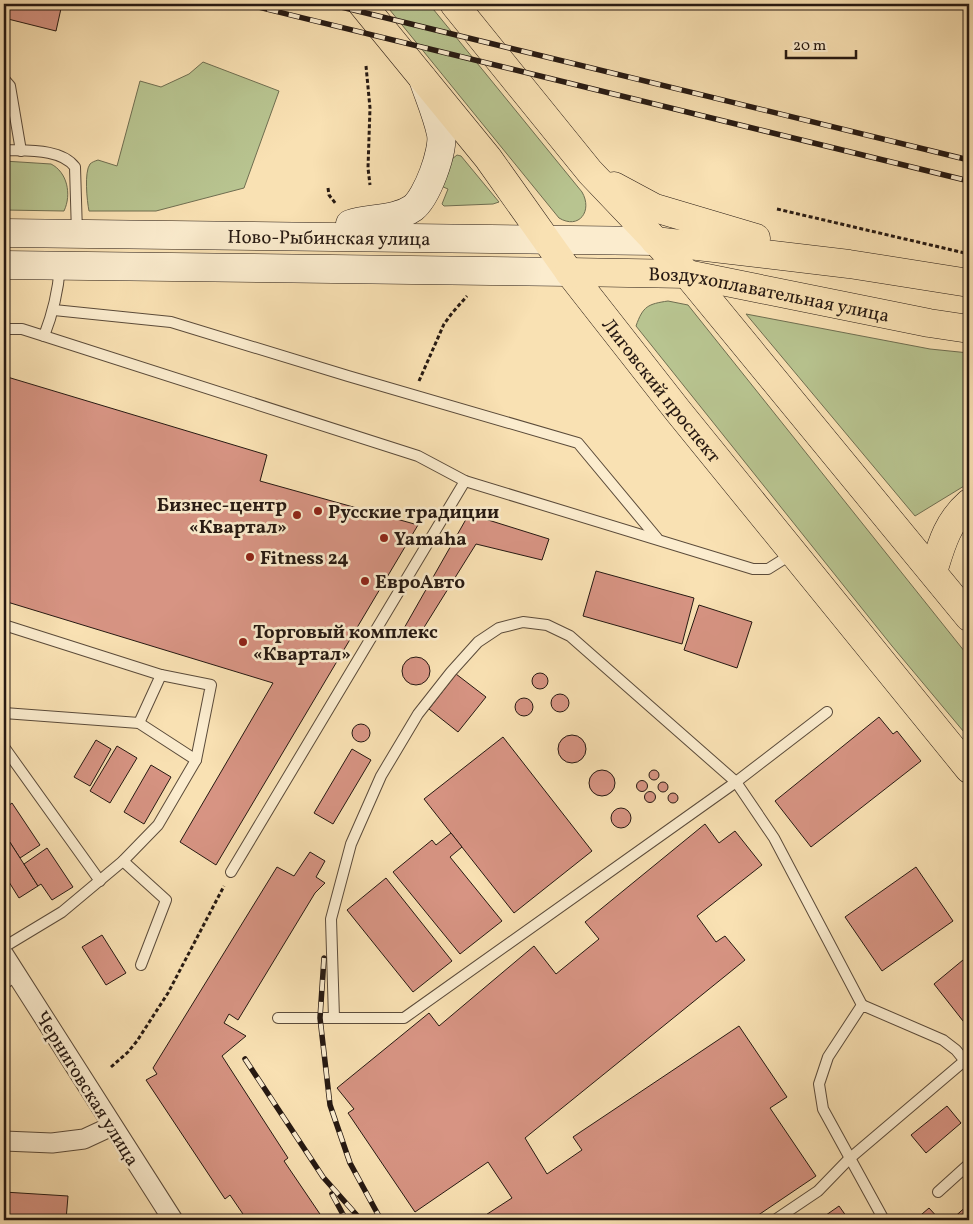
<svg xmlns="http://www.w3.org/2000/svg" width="973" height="1224" font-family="Vollkorn,serif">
<rect width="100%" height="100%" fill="#f9e1b3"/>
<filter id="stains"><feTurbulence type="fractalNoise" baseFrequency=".004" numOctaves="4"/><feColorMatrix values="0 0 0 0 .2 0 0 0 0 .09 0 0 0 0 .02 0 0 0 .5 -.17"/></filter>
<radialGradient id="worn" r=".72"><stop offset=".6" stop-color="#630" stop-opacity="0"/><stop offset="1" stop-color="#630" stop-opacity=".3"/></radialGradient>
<g fill="#b8c490" stroke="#6f6e51">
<path d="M385,4h44l153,188c11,19 -3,38 -23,26z"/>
<path d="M203,62l76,29 -35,97 -88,23h-67c-2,-10 -5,-39 1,-47 2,-2 5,-3 8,-4l19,6 23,-85 21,6 28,-13z"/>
<path d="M457,155l4,1 38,46 -6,2 -49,2 -2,-2 6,-15 -7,-3 11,-27z"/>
<path d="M4,161l47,3c16,8 21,30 13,47l-60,-1z"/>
<path d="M668,301l20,4 281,352v81l-77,-92 -256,-320c7,-20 12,-22 32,-25z"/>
<path d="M746,314l184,35 39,4v130l-54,33z"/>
</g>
<g fill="#d79483" stroke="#261912">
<path d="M4,4h58l-6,27 -52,-13z"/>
<path d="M4,376l263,79 -7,26 158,44 -202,340 -36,-23 93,-159 -269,-82z"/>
<path d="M469,514l80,25 -7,21 -66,-16 -58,93 -15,-7z"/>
<path d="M596,571l98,27 -12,46 -99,-28z"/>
<path d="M699,605l53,17 -15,46 -53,-18z"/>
<circle cx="416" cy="671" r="14"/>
<circle cx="540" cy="681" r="8"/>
<path d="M456,674l30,23 -28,35 -29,-23z"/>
<circle cx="560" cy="703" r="9"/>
<circle cx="524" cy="707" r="9"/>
<path d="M879,717l14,17 4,-3 24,30 -110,86 -36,-46z"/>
<circle cx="361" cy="733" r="9"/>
<circle cx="572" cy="749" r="14"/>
<path d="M503,737l89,114 -78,62 -90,-114z"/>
<path d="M96,740l15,9 -21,37 -16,-9z"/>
<path d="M117,746l20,12 -27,45 -20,-12z"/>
<path d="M352,749l19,11 -38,64 -19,-11z"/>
<path d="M151,765l20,12 -27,47 -20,-12z"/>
<circle cx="602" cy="783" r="13"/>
<circle cx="654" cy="775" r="5"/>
<circle cx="642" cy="786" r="5.5"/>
<circle cx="663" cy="787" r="5"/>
<circle cx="650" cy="797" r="5.5"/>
<circle cx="673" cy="798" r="5"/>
<path d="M12,803l28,42 -20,13 -16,-25v-24z"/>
<circle cx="621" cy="818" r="10"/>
<path d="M705,824l14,19 16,-12 27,34 -65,51 19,26 9,-6 20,24 -220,178 22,36 35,-24 -9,-13 166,-111 48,71 -17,11 46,68 -65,44h-273l34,-22 -24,-36 -73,50 -67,-99 6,-4 -17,-21 92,-75 10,13 95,-80 22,28 43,-35 -14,-17z"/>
<path d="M4,833l34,53 -19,12 -15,-24z"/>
<path d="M451,833l11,14 -12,10 52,64 -42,33 -67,-82 39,-32 4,5z"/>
<path d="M47,848l26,39 -21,13 -11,-16 -3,2 -14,-22z"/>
<path d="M310,852l15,9 -9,16 9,6 -10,10 -77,127 -9,-6 -5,9 22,13 -24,20 66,102 -4,3 40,59h-77l-17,-25 -5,4 -79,-119 11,-6 -4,-6 124,-201 17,9z"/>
<path d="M916,867l37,54 -71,50 -37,-54z"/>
<path d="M386,878l66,83 -39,31 -66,-82z"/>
<path d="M102,935l24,38 -20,12 -24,-38z"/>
<path d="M969,955v69l-2,2 -33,-42z"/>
<path d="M947,1106l14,17 -35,30 -15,-18z"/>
<path d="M4,1192l64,4 -2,24h-62z"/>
<path d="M969,1204v16h-18z"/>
<path d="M839,1206l10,14h-30z"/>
<path d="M929,1208l11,12h-25z"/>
</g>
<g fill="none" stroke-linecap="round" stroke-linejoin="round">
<defs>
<g id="lane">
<path d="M4,79l6,7 11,65"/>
<path d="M4,150c22,1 57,-2 71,17l2,66"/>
<path d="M54,310l117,12 177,54 230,67 79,95"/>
<path d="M4,329h18l22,7 374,120 47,25 288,88h15l24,-15"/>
<path d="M44,336c9,-23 14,-44 16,-69"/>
<path d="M4,625l157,50 50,10 -15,75 -38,65 -35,36 -61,51 -58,35"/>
<path d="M4,713l135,10 57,37"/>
<path d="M139,723l22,-48"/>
<path d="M4,747l96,134"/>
<path d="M123,861l43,39 -25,65"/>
<path d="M231,872l234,-391"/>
<path d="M4,984l13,-9"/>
<path d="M278,1018h126l332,-236 91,-70"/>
<path d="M334,1018l-3,-99 20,-75 30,-68 37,-62 33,-42 27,-30 21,-14 24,-6 24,3 23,11 166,146 38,56 88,167"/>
<path d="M938,1192l31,-28"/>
<path d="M775,1220l43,-29 31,-32 120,-102"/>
<path d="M884,1220l-61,-111 -4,-25 9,-27 34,-52 81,35 13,10 9,11"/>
</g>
<g id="street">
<path d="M4,955l169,265"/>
<path d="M4,1141l48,2 32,-4 28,-13"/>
</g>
<g id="secondary">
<path d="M350,224c19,-7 44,-3 63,-16 14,-11 31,-57 28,-74 -4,-19 -12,-37 -18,-55"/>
<path id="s1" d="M4,233l651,8"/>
<path d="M4,265l565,7"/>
</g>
<g id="primary">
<path id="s2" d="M362,4l126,154 81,114 109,139 291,358"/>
<path d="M454,4l136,168 97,102 282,343"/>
<path d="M614,186l41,22 101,30"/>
<path d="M655,241l194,23 120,19"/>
<path id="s3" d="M569,272l118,2 242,49 40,6"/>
<path d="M933,572c8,-26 14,-50 36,-69"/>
</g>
</defs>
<use href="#lane" stroke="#5b4b3a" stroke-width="12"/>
<use href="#street" stroke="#5b4b3a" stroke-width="21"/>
<use href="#secondary" stroke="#261912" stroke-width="29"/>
<use href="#primary" stroke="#261912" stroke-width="29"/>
<g stroke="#261912" stroke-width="3" stroke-dasharray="4 2.5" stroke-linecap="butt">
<path d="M366,66l4,42 -2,60 2,17"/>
<path d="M328,188l1,7 7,9"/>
<path d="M777,209l192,45"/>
<path d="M419,381l25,-57 8,-11 15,-17"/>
<path d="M111,1067l17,-15 9,-11 31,-48 56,-107"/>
</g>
<use href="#lane" stroke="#fbecce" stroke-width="10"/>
<use href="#street" stroke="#fbecce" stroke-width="19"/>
<use href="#secondary" stroke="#fbecce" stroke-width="28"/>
<use href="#primary" stroke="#f9e1b3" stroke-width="28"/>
<defs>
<g id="rail">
<path d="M246,4l723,177"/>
<path d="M329,4l640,156"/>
<path d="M324,958l-4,60 10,87 20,58 31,57"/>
<path d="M245,1059l78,118 38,43"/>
<path d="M332,1194l14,26"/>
</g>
</defs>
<use href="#rail" stroke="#261912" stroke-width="5.5"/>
<use href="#rail" stroke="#fbecce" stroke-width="4" stroke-dasharray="11" stroke-linecap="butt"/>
</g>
<g fill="#8f2418" stroke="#fbecce" stroke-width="2">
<circle cx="318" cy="511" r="5"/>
<circle cx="297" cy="515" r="5"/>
<circle cx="384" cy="538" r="5"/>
<circle cx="250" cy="557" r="5"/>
<circle cx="365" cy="581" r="5"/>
<circle cx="243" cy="642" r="5"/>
</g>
<g text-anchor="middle" stroke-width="5" stroke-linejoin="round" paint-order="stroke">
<g font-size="19" fill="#261912" stroke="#fbecce">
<text dy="7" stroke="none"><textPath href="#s1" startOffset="325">Ново-Рыбинская улица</textPath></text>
<text dy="7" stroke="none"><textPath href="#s3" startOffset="202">Воздухоплавательная улица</textPath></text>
<text dy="7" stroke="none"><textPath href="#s2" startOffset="489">Лиговский проспект</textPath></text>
<text transform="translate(88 1088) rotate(58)" y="7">Черниговская улица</text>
</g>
<g font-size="19" font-weight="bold" fill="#261912" stroke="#fbecce" text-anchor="start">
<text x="287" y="511" text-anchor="end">Бизнес-центр<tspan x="287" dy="22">«Квартал»</tspan></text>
<text x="328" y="518">Русские традиции</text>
<text x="394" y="545">Yamaha</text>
<text x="260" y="564">Fitness 24</text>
<text x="375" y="588">ЕвроАвто</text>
<text x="253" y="638">Торговый комплекс<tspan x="253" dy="22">«Квартал»</tspan></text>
</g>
</g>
<rect width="973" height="1224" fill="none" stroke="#f9e1b3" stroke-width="20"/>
<rect x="5" y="5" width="963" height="1214" fill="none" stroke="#261912" stroke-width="2.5"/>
<rect x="10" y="10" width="953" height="1204" fill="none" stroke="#261912"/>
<path d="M786 50v8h70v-8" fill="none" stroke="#261912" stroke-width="2.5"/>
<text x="793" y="50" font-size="15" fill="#261912" stroke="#fbecce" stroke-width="4" paint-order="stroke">20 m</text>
<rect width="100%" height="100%" filter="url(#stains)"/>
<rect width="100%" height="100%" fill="url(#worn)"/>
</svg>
